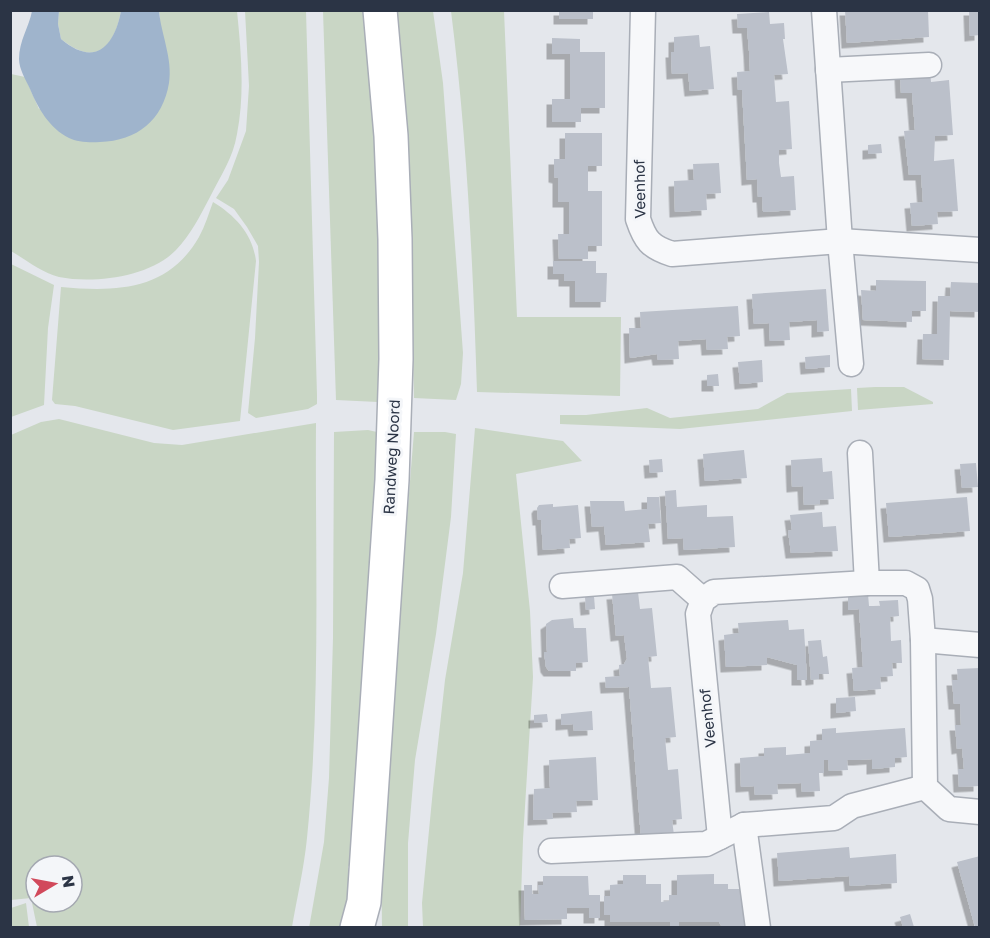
<svg xmlns="http://www.w3.org/2000/svg" width="990" height="938" font-family="'Golos Text',sans-serif">
<defs>
<filter id="shadow"><feDropShadow dx="-5.5" dy="5.5" stdDeviation="0" flood-color="#0004"/></filter>
</defs>
<rect width="100%" height="100%" fill="#e4e7ec"/>
<g fill="#c9d6c5" fill-rule="evenodd">
<path d="M59,11h62c-7,38 -26,56 -60,28l-3,-15z"/>
<path d="M159,11h78c4,40 8,82 0,123 -4,24 -16,41 -27,63 -10,19 -19,37 -34,53 -26,27 -82,34 -117,27 -17,-4 -34,-18 -48,-26v-177l14,3 14,32 121,-91z"/>
<path d="M245,11h61l11,384v9l-9,5 -52,9 -8,-5 7,-75 4,-76 -1,-16 -11,-19 -13,-18 -18,-11 12,-18 18,-49 3,-45z"/>
<path d="M323,11h44l15,230 -4,161 -42,-2z"/>
<path d="M394,11h39l10,72 20,270 -2,31 -5,16 -42,-2 -4,-167z"/>
<path d="M451,11h53l13,306h104l-1,79 -143,-4c-4,-127 -10,-255 -26,-381z"/>
<path d="M213,202c23,14 40,33 43,59l-16,160 -67,9 -98,-24 -20,-2 -3,-4 9,-113c55,5 107,4 138,-50 6,-11 10,-24 14,-35z"/>
<path d="M11,264l43,21 -6,43 -4,77 -33,12z"/>
<path d="M875,387h29l29,15v2l-75,6 -1,-22z"/>
<path d="M851,389l1,22 -172,18 -120,-5v-9h26l61,-7 23,10 88,-9 29,-16z"/>
<path d="M59,419l95,24 28,2 134,-22c-1,138 5,277 -9,415 -3,30 -10,60 -15,89h-255l-6,-29 -20,2v-465l30,-13zM36,866h36v36h-36z"/>
<path d="M475,428l88,13 19,20 -66,13 14,137 3,66 -10,162 -3,88h-97l-1,-24 11,-114 12,-109 18,-107z"/>
<path d="M368,430l9,2v24l-13,268 -12,137 -4,6 2,8 -3,52 -38,1 15,-86 5,-64 4,-140 1,-206z"/>
<path d="M414,432h31l11,2 -5,83 -15,117 -21,126 -7,83v84l-26,1 -1,-89z"/>
<path d="M26,903l3,24h-18v-19z"/>
</g>
<path fill="#9fb4cc" d="M32,11h27l-1,13 3,15c33,28 53,9 60,-28h38c2,23 14,48 10,72 -6,37 -32,58 -69,59 -10,1 -23,0 -31,-4 -20,-10 -31,-30 -39,-49 -4,-9 -11,-20 -11,-30 0,-18 10,-32 13,-48z"/>
<g fill="#bbc0ca" filter="url(#shadow)">
<rect x="559" y="10" width="34" height="9"/>
<path d="M845,10h83l1,27 -82,6z"/>
<path d="M969,10h11v25l-10,1z"/>
<path d="M769,12l1,12 14,-1 1,16h-2l5,35 -14,1 2,27 13,-1 3,48 -13,1v13l2,14 13,-1 2,34 -33,2 -1,-15h-4l-1,-18 -10,1 -5,-90h-4l-1,-18 13,-1 -1,-20 -2,-23h-9l-1,-14z"/>
<path d="M699,35l1,12 10,-1 4,43 -24,2 -2,-18 -16,1 -1,-22h3v-15z"/>
<path d="M552,38l28,1v13h25v56h-24v14h-29v-23h18v-45h-18z"/>
<path d="M930,71l1,11 18,-2 4,55 -18,1 -1,25 20,-2 4,52 -21,1 1,12 -26,2 -2,-23 13,-1 -2,-27h-12l-5,-44 11,-1 -3,-37h-11l-1,-20z"/>
<path d="M565,133h37v33h-14v25h14v55h-14v13h-29l-1,-25h11v-32h-11v-24l-4,-1v-18h11z"/>
<path d="M881,144l1,9 -14,1v-9z"/>
<path d="M719,163l2,30 -15,1 1,16 -32,2 -1,-31 20,-1 -1,-16z"/>
<path d="M553,261h43v12h11l-1,29h-31v-21h-11v-7h-11z"/>
<path d="M876,280l50,1v30h-14v11l-49,-2 -2,-30 15,1z"/>
<path d="M951,282l29,1v29l-30,-1 -1,49 -27,-1 1,-25h14l1,-38h12z"/>
<path d="M826,289l3,42 -12,1v-12l-28,2 1,18 -20,1 -1,-18 -15,1 -2,-30z"/>
<path d="M738,306l2,30 -13,1 1,12 -21,1 -1,-11 -28,2 1,18 -21,1 -1,-6 -27,4 -1,-30h12l-1,-16z"/>
<path d="M830,355v12l-24,2 -1,-12z"/>
<path d="M762,360l1,22 -23,2 -2,-22z"/>
<path d="M718,374l1,12h-12v-11z"/>
<path d="M744,450l3,28 -42,3 -2,-27z"/>
<path d="M822,458l1,14 9,-1 2,28 -14,1v4l-16,1 -1,-19 -11,1 -1,-27z"/>
<path d="M662,459l1,13 -13,1 -1,-13z"/>
<path d="M976,463l2,24 -16,1 -2,-24z"/>
<path d="M676,490l1,17 30,-2v12l26,-1 2,31 -51,3 -1,-12 -15,1 -3,-48z"/>
<path d="M647,497h12l2,26 -13,1 2,18 -44,3 -2,-19 -12,1 -2,-26h34l1,10 22,-2z"/>
<path d="M967,497l3,34 -81,6 -3,-34z"/>
<path d="M553,504v3l25,-2 3,33 -12,1 1,9 -27,2 -2,-30h-3l-1,-12 2,-3z"/>
<path d="M822,512l1,15 13,-1 2,25 -47,2 -3,-22 4,-1 -2,-15z"/>
<path d="M638,592l2,17 12,-1 5,48 -9,1 3,31 20,-1 5,50 -11,1 3,32 10,-1 4,50 -10,1 2,15 -33,3 -12,-151 -23,1 -1,-11 15,-1 -1,-11 5,-1 3,-5 -3,-24 -8,1 -4,-42z"/>
<path d="M868,594l1,12h11l-1,-5 19,-1 1,16 -9,1 1,24 10,-1 1,23h-10l1,13 -13,1 1,12 -27,2 -2,-23 11,-1 -4,-58 -11,1v-14z"/>
<path d="M594,596l1,13 -9,1 -1,-13z"/>
<path d="M573,618l1,10h12l2,34 -12,1v8h-27l-3,-4 -2,-15h3l-1,-28 6,-4z"/>
<path d="M788,620l1,10 15,-1 3,51h-10v-15l-30,-8v8l-41,2 -2,-32 15,-2 -1,-10z"/>
<path d="M821,640l2,17 4,-1 2,18h-10v5l-8,1 -3,-39z"/>
<path d="M980,668l-1,118 -20,1 -1,-18h6l-2,-21 -5,1 -2,-24h6l-1,-21h-6l-2,-24h6l-1,-11z"/>
<path d="M855,697l1,14 -20,2v-15z"/>
<path d="M592,711l1,19 -19,1 -1,-7 -12,1v-11z"/>
<path d="M547,714l1,8 -14,1v-8z"/>
<path d="M836,728v5l69,-5 2,29 -12,1v9l-23,2v-10l-13,1h-12l1,10 -19,1 -1,-11h-4v13h-5l1,18 -18,1 -1,-9 -24,1 1,10 -23,1 -1,-9 -13,1 -1,-29 24,-2v-8l22,-1v8l24,-2v-12l12,-1v-11z"/>
<path d="M596,757l2,43 -22,1 1,11 -25,1 1,6 -20,1 1,-31 16,-1 -1,-28z"/>
<path d="M849,847l1,11 46,-4 1,29 -47,3 -1,-10 -70,5 -2,-28z"/>
<path d="M980,856v71h-5l-18,-65z"/>
<path d="M714,874v10h14v5h12l5,38h-23l-3,-5h-40v5h-9v-5h-60v-7h-6v-19h6v-11l13,-1v-9h23v9h15v18l8,-1v-6h8v-20z"/>
<path d="M543,876h45l1,19h11v23h-11v-10h-22v11l-42,1 -1,-35h8v9h7l-1,-9h5z"/>
<path d="M910,914l4,13h-11l-3,-10z"/>
</g>
<g fill="none" stroke-linecap="round" stroke-linejoin="round">
<defs>
<g id="minor">
<path d="M643,10l-5,209c7,21 12,28 34,35l168,-13 140,9"/>
<path d="M824,10l16,231 11,123"/>
<path d="M828,70l101,-5"/>
<path d="M860,453l7,130"/>
<path d="M562,586l115,-9 26,23"/>
<path d="M923,640l57,5"/>
<path d="M744,825l14,103"/>
<path d="M720,837l-22,-223 5,-14 11,-8 153,-9h39l11,6 3,10 3,41 2,147 24,22 31,3"/>
<path d="M551,851l155,-7 38,-19 90,-7 18,-12 73,-19"/>
</g>
<path id="secondary" d="M357,928l7,-26 28,-422 4,-121 -1,-120 -4,-103 -11,-126"/>
</defs>
<use href="#minor" stroke="#a9aeb7" stroke-width="27"/>
<use href="#secondary" stroke="#a9aeb7" stroke-width="36"/>
<use href="#minor" stroke="#f7f8fa" stroke-width="24"/>
<use href="#secondary" stroke="#fff" stroke-width="33"/>
</g>
<g text-anchor="middle" stroke-width="6" stroke-linejoin="round" paint-order="stroke">
<g font-size="15" fill="#2b3445" stroke="#f4f6f9">
<text transform="translate(640 189) rotate(-91)" y="5">Veenhof</text>
<text transform="translate(392 457) rotate(-87)" y="5">Randweg Noord</text>
<text transform="translate(708 718) rotate(-96)" y="5">Veenhof</text>
</g>
</g>
<rect width="990" height="938" fill="none" stroke="#2b3445" stroke-width="24"/>
<g transform="translate(54 884) rotate(80)"><circle r="28" fill="#f4f6f9" stroke="#a4a8b1" stroke-width="1.5"/>
<path d="M0-4.5L10 22L0 15L-10 22Z" fill="#d1495b"/>
<text y="-9" font-size="16" font-weight="bold" text-anchor="middle" fill="#2b3445">N</text>
</g>
</svg>
